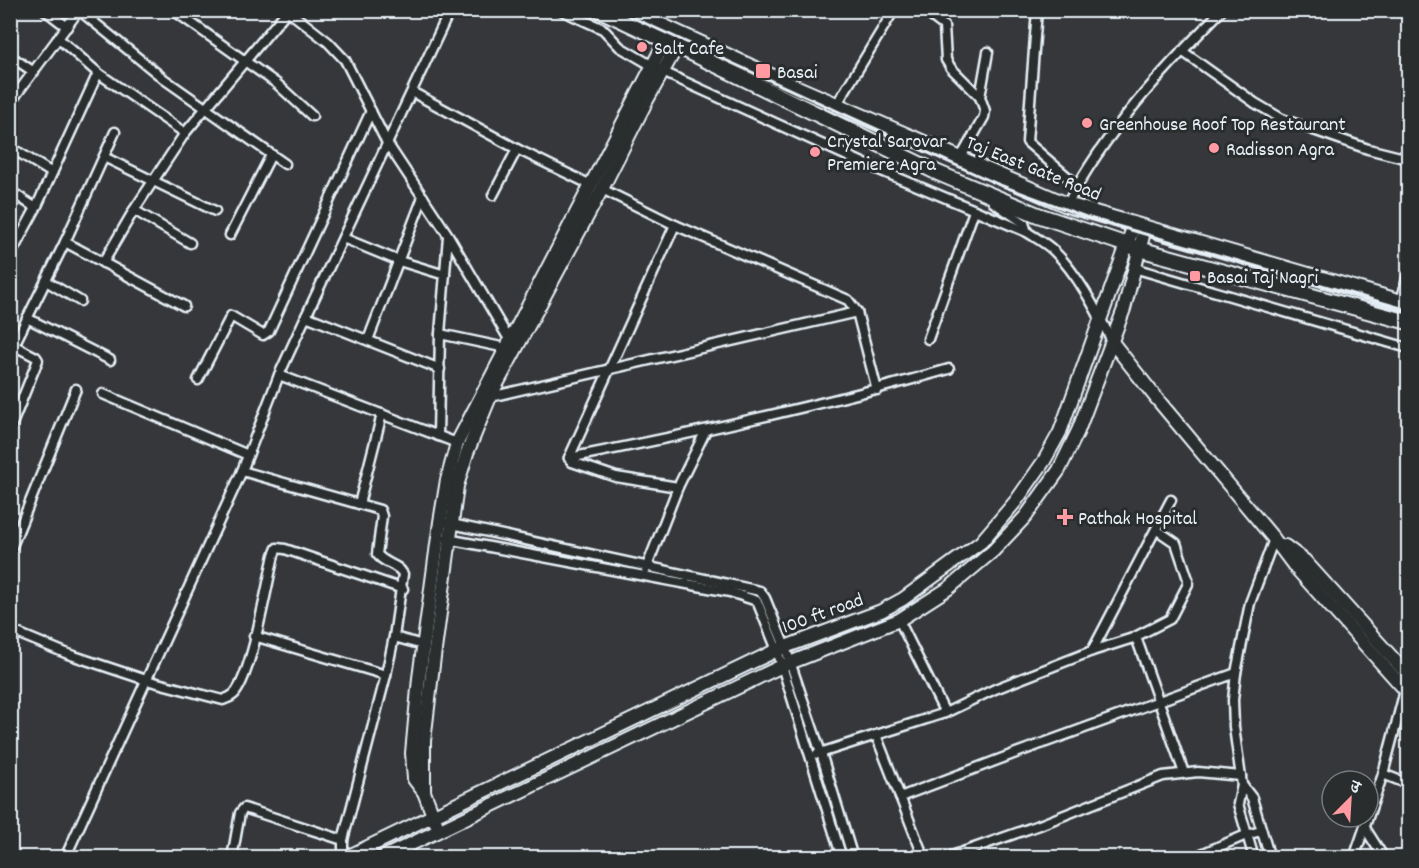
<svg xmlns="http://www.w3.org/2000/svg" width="1419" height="868" font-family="Dekko,'Playpen Sans Deva',sans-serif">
<rect width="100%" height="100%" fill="#36373b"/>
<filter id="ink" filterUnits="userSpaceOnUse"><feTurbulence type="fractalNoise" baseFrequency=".0167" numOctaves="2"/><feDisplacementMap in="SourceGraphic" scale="12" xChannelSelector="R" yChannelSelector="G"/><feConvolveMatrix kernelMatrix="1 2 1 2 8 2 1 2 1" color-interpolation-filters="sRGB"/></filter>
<g filter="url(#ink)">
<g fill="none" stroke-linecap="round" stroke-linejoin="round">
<defs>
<g id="street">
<path d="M45,10l22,17"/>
<path d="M79,10l85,69 121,85"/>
<path d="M173,10l103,73 36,33"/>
<path d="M287,10l41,32 17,18 42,83 61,92 62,106"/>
<path d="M561,10l42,19 17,18 43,25 202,92 162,68c9,6 19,11 27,19 24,23 43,61 58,90"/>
<path d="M923,10l21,16 2,34 5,8 29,29"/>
<path d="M1037,10l-10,132 50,43"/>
<path d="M1400,10l8,6"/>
<path d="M58,38l40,35 87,60"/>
<path d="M1182,51l73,52 27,16 86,30 40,10"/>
<path d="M10,56l24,16"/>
<path d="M412,92l105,57 74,36"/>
<path d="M10,103l69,-93"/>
<path d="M837,104l57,-94"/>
<path d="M10,147l42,26"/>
<path d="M104,157l111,54"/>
<path d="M960,159l24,-42 1,-6 -5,-14 8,-45"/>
<path d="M602,189l73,36 173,75 9,12 20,78"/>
<path d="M10,191l26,17"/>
<path d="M493,195l24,-46"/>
<path d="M993,202l28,19 3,2 3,9"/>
<path d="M1067,205c38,-74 97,-136 155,-195"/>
<path d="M134,210l56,33"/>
<path d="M230,235l41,-80"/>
<path d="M343,238l56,23 46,14"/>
<path d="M65,242l119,64"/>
<path d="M10,256l26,-48 62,-135"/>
<path d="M103,263l31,-53 51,-77 102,-122"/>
<path d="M1134,268l274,80"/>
<path d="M46,281l34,20"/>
<path d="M1401,302l7,-27"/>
<path d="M306,316l134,53"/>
<path d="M27,318l83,42"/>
<path d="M440,334l66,14"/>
<path d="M928,339l46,-128"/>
<path d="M368,340l55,-143"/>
<path d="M14,345l51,-103 50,-110"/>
<path d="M279,375l178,68"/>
<path d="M198,380l33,-64 32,19 6,-4 102,-220"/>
<path d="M103,394l145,61"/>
<path d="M490,397l367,-85"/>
<path d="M10,429l28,-69 -2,-3 -25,-13"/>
<path d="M438,436l2,-102 8,-98"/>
<path d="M569,458c128,-25 254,-53 380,-89"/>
<path d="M569,458l106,-233"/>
<path d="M569,458l3,4 44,15 62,10"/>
<path d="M242,471l138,39 2,6 -5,38c7,10 21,10 26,20l-9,63 -8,38 -132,-39"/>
<path d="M359,504l23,-90"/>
<path d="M447,523l313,68 5,7 20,49 36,106 32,105"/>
<path d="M447,539l283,53 27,9 20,49 65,208"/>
<path d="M10,551l66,-162"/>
<path d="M646,569l32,-82 27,-55"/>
<path d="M899,620l46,93"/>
<path d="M10,630l58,24 78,26 77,20c4,-2 9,-3 12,-7 17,-21 32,-108 39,-138l3,-7 8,1 118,40"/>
<path d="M394,637l29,8"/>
<path d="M1133,638l37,-19 18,-35v-5l-12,-36 -19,-13"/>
<path d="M1092,651l79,-151"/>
<path d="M1403,675l5,-19"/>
<path d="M876,735l48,123"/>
<path d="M817,754l128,-41 50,-24 97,-38 41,-13 4,2 47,133"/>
<path d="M1383,774l25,10"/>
<path d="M1242,785l10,13 18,60"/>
<path d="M900,797l116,-44 220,-80"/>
<path d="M1365,828l19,30"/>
<path d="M1305,857v1"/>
<path d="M65,858l177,-387 37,-96 27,-59 144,-306"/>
<path d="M232,858l8,-45 4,-5 99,32"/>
<path d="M343,858v-18l43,-165"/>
<path d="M946,858l96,-34 121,-48 35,-4 43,4"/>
<path d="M1192,858l54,-23 15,-4"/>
<path d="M1254,858l-16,-54 4,-19 -8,-58 -1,-27 3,-27 14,-70 24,-64"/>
<path d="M1354,858l29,-84 25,-95"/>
</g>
<g id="secondary">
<path d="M1112,342l45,57 117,140 21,28 113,126"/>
<path d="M1285,546l20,15 103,114"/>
<path d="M424,792v-51l9,-76 24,-179 10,-33 23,-56 112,-208 45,-89 34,-61"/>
<path d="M436,823l-12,-31 -10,-13 -2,-26 7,-75 21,-156 7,-42 10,-37 212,-409"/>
<path d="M345,858l432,-208 104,-39 22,-12 78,-57 35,-41 28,-40 16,-29 74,-207"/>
<path d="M382,858l400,-192 117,-46 50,-32 44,-37 33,-35 33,-46 19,-39 46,-122 21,-81"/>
</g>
<g id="primary">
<path d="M600,10l77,36 261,127 100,42 101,34 269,73"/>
<path d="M628,10l160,74 279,121 341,99"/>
</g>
</defs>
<use href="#street" stroke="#e8f1f8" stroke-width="13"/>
<use href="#secondary" stroke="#e8f1f8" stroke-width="16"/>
<use href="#primary" stroke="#e8f1f8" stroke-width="18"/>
<use href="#street" stroke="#2a2d2e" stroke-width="8"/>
<use href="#secondary" stroke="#2a2d2e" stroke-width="12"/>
<use href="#primary" stroke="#2a2d2e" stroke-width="14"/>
<path stroke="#e8f1f8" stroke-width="3" d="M616,10l381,174 89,33 322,93"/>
</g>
</g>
<g fill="#ff9aa2" stroke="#2a2d2e" stroke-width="2">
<circle cx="642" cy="47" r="6"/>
<rect x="755" y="63" width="16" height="16" rx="3"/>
<circle cx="1087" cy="123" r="6"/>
<circle cx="1214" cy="148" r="6"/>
<circle cx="815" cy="152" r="6"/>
<rect x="1189" y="270" width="12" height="12" rx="3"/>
<path d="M1062 508h6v6h6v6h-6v6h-6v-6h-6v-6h6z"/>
</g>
<g text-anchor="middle" stroke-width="6" stroke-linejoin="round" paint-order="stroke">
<g font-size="20" fill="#e8f1f8" stroke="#2a2d2e" text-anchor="start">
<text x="654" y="54">Salt Cafe</text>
<text x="777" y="78">Basai</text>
<text x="1099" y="130">Greenhouse Roof Top Restaurant</text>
<text x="827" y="147">Crystal Sarovar<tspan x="827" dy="23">Premiere Agra</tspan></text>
<text x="1226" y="155">Radisson Agra</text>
<text x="1207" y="283">Basai Taj Nagri</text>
<text x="1078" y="524">Pathak Hospital</text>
</g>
<g font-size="20" fill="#e8f1f8" stroke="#2a2d2e">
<text transform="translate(1034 167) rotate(22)" y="7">Taj East Gate Road</text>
<text transform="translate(822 612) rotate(-20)" y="7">100 ft road</text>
</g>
</g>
<rect width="1419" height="868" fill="none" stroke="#2a2d2e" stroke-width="36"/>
<rect x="18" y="18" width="1383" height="832" fill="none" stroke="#e8f1f8" stroke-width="2" filter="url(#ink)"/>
<g transform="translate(1350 799) rotate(24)"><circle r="28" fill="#2a2d2e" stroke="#767b7f" stroke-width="1.5"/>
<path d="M0-4.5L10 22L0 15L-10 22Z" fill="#ff9aa2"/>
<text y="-9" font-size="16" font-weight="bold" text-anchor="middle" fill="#e8f1f8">उ</text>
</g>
</svg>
